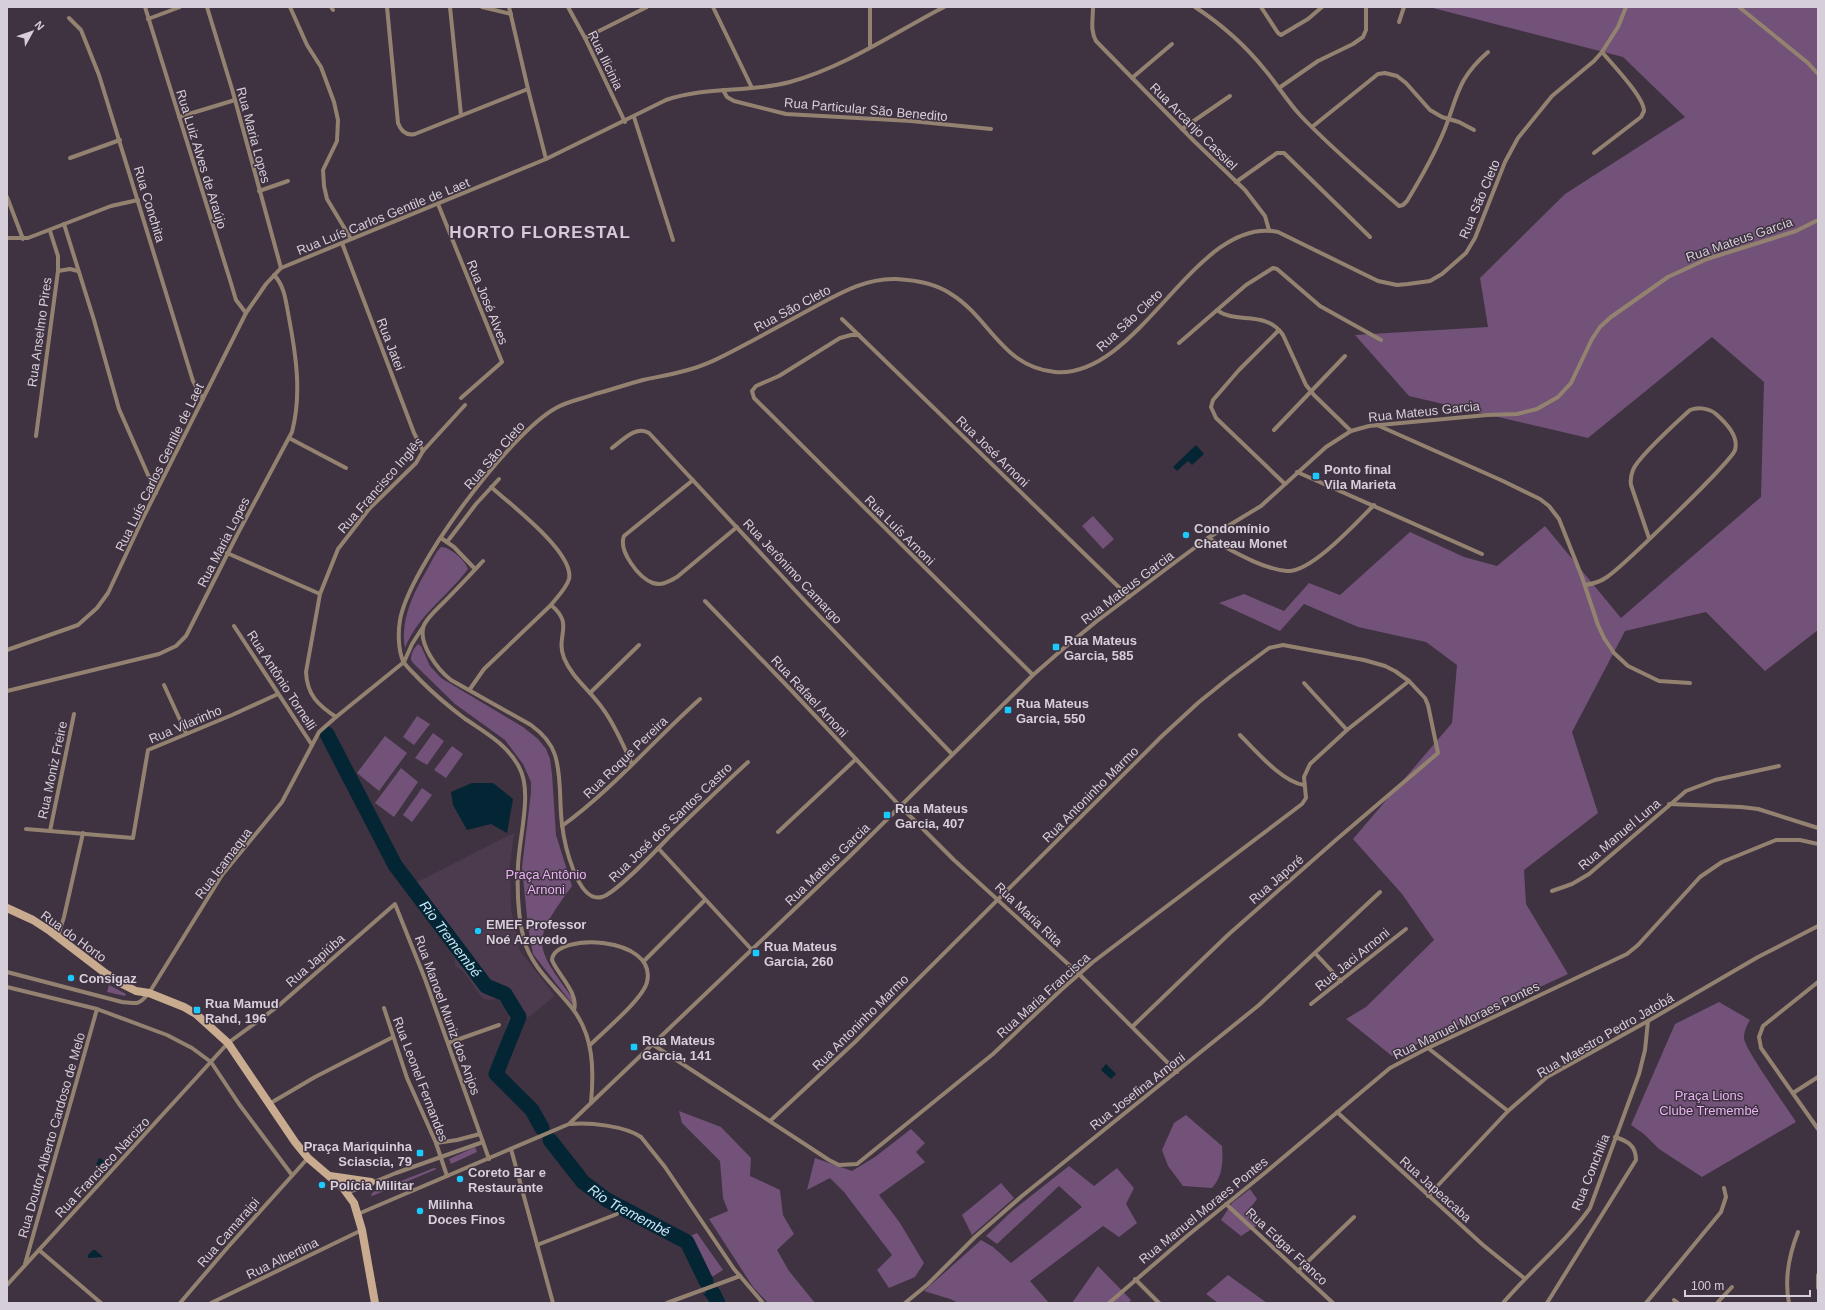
<svg xmlns="http://www.w3.org/2000/svg" width="1825" height="1310" font-family="Arial,sans-serif">
<rect width="100%" height="100%" fill="#3f3241"/>
<path fill="#4c3a4e" d="M514,833l-4,31 1,45 9,42 35,45 -41,33h-8l4,-17 -13,-13 -9,1 -6,-2 -19,-27 -8,-5v-6l-12,-24 -16,-26 -21,-24 8,-5 1,2z"/>
<g fill="#725278">
<path d="M1429,7h389v623l-53,41 -59,-59 -81,19 -53,101 26,81 -74,57 2,34 42,70 -176,82 -46,-37 20,-12 68,-67 -32,-46 -49,-55 99,-116 5,-58 -31,-23 -68,-15 -54,-23 -24,27 -61,-28 25,-9 40,17 25,-28 31,12 70,-63 54,25 33,9 48,-40 76,92 140,-121 3,-115 -52,-45 -124,101 -179,-42 -54,-61 133,-8 -8,-49 85,-84 120,-77 -62,-60z"/>
<path d="M1093,516l21,23 -11,10 -21,-23z"/>
<path d="M441,547c9,0 25,14 27,22 -20,27 -50,46 -63,79 -5,-29 9,-56 23,-80 4,-7 7,-15 13,-21z"/>
<path d="M418,644l3,2 9,20 11,12 82,49 15,12 8,10 4,10 2,15 4,61 16,51c-42,57 -38,59 2,114l-1,5 -40,-51 -5,-27 -6,-60 9,-75v-10l-8,-18 -18,-24 -50,-36 -41,-40 -3,-4c0,-6 2,-11 7,-16z"/>
<path d="M417,716l13,8 -16,21 -11,-8z"/>
<path d="M433,733l11,8 -17,24 -12,-7z"/>
<path d="M385,736l22,17 -28,38 -22,-18z"/>
<path d="M452,746l11,8 -17,24 -12,-8z"/>
<path d="M401,768l17,14 -24,35 -19,-14z"/>
<path d="M422,788l10,7 -20,27 -9,-7z"/>
<path d="M109,985l17,9 -1,2 -18,-4z"/>
<path d="M1719,1002l31,18c-3,5 -6,11 -6,18 0,10 44,71 52,84l-94,55 -43,-28 -15,-15 -13,-9 44,-101z"/>
<path d="M679,1111l42,16 30,31 -1,18 30,14 3,25 11,19 -17,16 12,21 26,32h-47l-15,-16 -44,-68 19,-8 -5,-13 -3,-37 -38,-38z"/>
<path d="M1186,1115l36,31c1,15 1,30 -10,42l-29,-2 -15,-20 -6,-16 12,-27z"/>
<path d="M911,1129l14,14 -9,9 9,10 -46,33 21,28 24,40 -9,14 -26,11 -12,-18 15,-15 -48,-63 -14,-14 -23,12 8,-32 37,13 23,-14z"/>
<path d="M475,1147l2,5 -26,12 -2,-5z"/>
<path d="M1069,1166l25,20 23,-18 17,20 -8,16 11,19 -18,14 -16,-11 -73,55 19,22h-90l-9,-4 -26,-8 57,-51 12,7 18,16 71,-56 -23,-21 -62,58 -11,-8 26,-25z"/>
<path d="M434,1168l3,1 -65,27 -1,-1 2,-3z"/>
<path d="M1001,1183l13,15 -42,37 -10,-20z"/>
<path d="M1250,1189l7,10 -9,12 10,14 -17,11 -20,-16 11,-17z"/>
<path d="M697,1233l26,37 -13,8 -24,-40z"/>
<path d="M1098,1266l33,34 -2,3h-57z"/>
<path d="M1228,1275l39,28h-49l-12,-9z"/>
</g>
<g fill="#042533">
<path d="M1196,445l8,9 -12,11 -4,-4 -11,10 -4,-4z"/>
<path d="M472,783h21l20,16 -6,34 -16,-9 -24,6 -14,-25 -2,-13z"/>
<path d="M1106,1064l10,10 -5,5 -10,-9z"/>
<path d="M99,1158l6,3 -5,9 -5,-3z"/>
<path d="M93,1250h2l8,7 -15,1v-3z"/>
<path d="M711,1292l9,11h-8l-9,-9z"/>
</g>
<g fill="none" stroke-linecap="round" stroke-linejoin="round">
<g stroke="#042533" stroke-width="15">
<path id="s1" d="M327,734l68,131 91,121 19,8 14,23 -23,57 36,36 10,18"/>
<path id="s2" d="M550,1140l33,42 24,18 80,42 19,39"/>
<path d="M713,1293l5,10"/>
</g>
<g stroke="#948271" stroke-width="4">
<path d="M145,7l85,273 6,20 10,13"/>
<path d="M207,7l25,82 49,179"/>
<path d="M290,7l17,38 14,22 13,35 4,18 -1,21 -14,29 1,16 3,13 24,40"/>
<path d="M331,7l2,3"/>
<path d="M387,7l11,116c3,8 8,13 17,11l113,-45"/>
<path d="M450,7l11,108"/>
<path d="M482,7l29,7"/>
<path d="M509,7l19,82 18,70"/>
<path d="M568,7l17,31 40,84"/>
<path d="M713,7l39,81"/>
<path d="M870,7v40"/>
<path d="M1093,7c0,13 -3,23 3,34l98,100 51,49 20,26 4,14"/>
<path d="M1195,7c26,17 50,38 70,63 12,14 22,31 35,45 30,32 66,62 99,91l4,-1 4,-4c14,-23 27,-46 37,-70 14,-35 13,-52 44,-79"/>
<path d="M1261,7l17,26 3,2 27,-16 14,-12"/>
<path d="M1739,7l69,56 10,11"/>
<path d="M69,18l12,12 18,45 94,306 10,18"/>
<path d="M148,19l32,-12"/>
<path d="M1399,22l5,-15"/>
<path d="M585,38l62,-31"/>
<path d="M1132,78l40,-34"/>
<path d="M1279,88l39,-27 35,-17 10,-7 3,-7v-23"/>
<path d="M723,90l4,7 7,4 52,13 125,7 80,8"/>
<path d="M179,117l56,-17"/>
<path d="M634,117l39,123"/>
<path d="M1312,127l66,-53 7,-1 12,3 9,7 24,27 12,7 17,5 15,8"/>
<path d="M1182,129l48,-33"/>
<path d="M1594,153l47,-36 3,-6c0,-14 -32,-47 -42,-59"/>
<path d="M70,158l50,-18"/>
<path d="M1236,182l41,-29h7l86,84"/>
<path d="M259,191l29,-10"/>
<path d="M7,197l16,42"/>
<path d="M438,204l64,158 -41,36"/>
<path d="M64,224l30,96 25,89 37,84"/>
<path d="M7,238h21l83,-32 27,-6"/>
<path d="M342,243l72,190 9,18"/>
<path d="M58,271l12,-2 8,2"/>
<path d="M1217,310c19,15 48,-1 66,25l23,50 8,10 37,36"/>
<path d="M842,319l287,278"/>
<path d="M1279,330l-40,40 -26,30 -2,7 5,11 69,66"/>
<path d="M859,335h-8l-11,3 -61,38 -23,10 -4,5 2,7 279,277"/>
<path d="M1179,343l67,-58 27,-17 4,1 43,37 61,34"/>
<path d="M1377,425l126,56 37,18 9,7 10,13 23,58 16,48 6,13 10,15 14,13 31,15 31,2"/>
<path d="M1274,430l71,-74"/>
<path d="M36,436l22,-165v-15l-8,-25"/>
<path d="M289,438l57,30"/>
<path d="M612,448c11,-8 24,-23 37,-15l157,169 146,152"/>
<path d="M1297,472l185,82"/>
<path d="M693,480l-69,56c-6,15 15,42 29,47 9,3 17,-2 24,-6l60,-50"/>
<path d="M491,487c19,17 84,66 78,92 -3,10 -12,18 -18,26 24,20 4,30 13,53 8,20 27,33 39,51 12,16 20,36 29,55"/>
<path d="M441,538l13,9 21,22"/>
<path d="M1208,538c23,12 54,31 79,33 24,2 70,-49 87,-66"/>
<path d="M447,542l29,-38 23,-25"/>
<path d="M227,553l93,41"/>
<path d="M483,561c-14,15 -27,29 -41,43 -6,6 -14,13 -18,21 -7,18 14,45 27,55l80,45c11,8 20,17 24,30 7,22 4,47 7,69 2,18 15,80 40,73 15,-4 58,-51 71,-64 25,-24 50,-48 75,-71"/>
<path d="M1585,585c8,-1 15,-3 22,-8 16,-11 124,-115 128,-127 4,-14 -9,-27 -19,-36 -7,-6 -18,-7 -26,-4 -12,11 -52,47 -57,60 -2,5 -3,9 -2,15l18,53"/>
<path d="M705,601l86,89 109,116 54,54 125,114 98,98"/>
<path d="M234,626l78,119"/>
<path d="M7,650l71,-25 19,-17 11,-15 36,-77 102,-203 20,-29 15,-16 265,-109 120,-59c40,-14 83,-7 124,-18 55,-15 104,-49 154,-75"/>
<path d="M1304,683l43,47"/>
<path d="M164,685l22,48"/>
<path d="M470,689l14,-20 67,-64"/>
<path d="M7,691l152,-37 17,-8 10,-10 51,-101 55,-103c10,-38 4,-77 -3,-114 -3,-15 -4,-32 -15,-43"/>
<path d="M590,693l49,-48"/>
<path d="M336,717c-18,-12 -29,-22 -30,-45l14,-78 18,-45 31,-40 47,-46 7,-12 42,-46"/>
<path d="M1240,735c15,15 42,47 64,50"/>
<path d="M1669,804l72,3 17,2 60,19"/>
<path d="M562,826c50,-36 91,-85 138,-127"/>
<path d="M26,829l107,9 15,-88 84,-35 46,-21"/>
<path d="M50,831l24,-117"/>
<path d="M778,832l78,-73"/>
<path d="M658,848l94,102"/>
<path d="M1552,891l20,-7 17,-10 97,-83 29,-11 64,-14"/>
<path d="M58,936l6,-19 19,-84"/>
<path d="M1315,953l26,28"/>
<path d="M644,961l61,-61"/>
<path d="M7,972l115,30c15,2 17,3 27,-9l73,-118 60,-73 37,-70 17,-15 68,-55 8,-18 11,-17"/>
<path d="M1818,982l-55,44 -4,11 2,11 57,81"/>
<path d="M7,987l90,22 70,26 25,13 19,14 28,42 53,71"/>
<path d="M1311,1004l95,-75"/>
<path d="M384,1008l23,70 29,65 11,33"/>
<path d="M574,1010c5,-17 -16,-35 -22,-50 2,-28 106,-24 95,22 -4,17 -44,50 -57,63"/>
<path d="M448,1043l51,-18"/>
<path d="M652,1044l177,116 10,5 18,-1 136,-110 68,-64 32,-28 209,-158 4,-6 -2,-21 6,-13 37,-34 62,-49"/>
<path d="M1428,1048l80,63"/>
<path d="M1793,1093l25,-16"/>
<path d="M591,1103c3,-33 3,-67 -19,-95 -17,-22 -40,-40 -48,-68 -6,-23 -7,-51 -6,-74 1,-29 15,-74 1,-99 -12,-23 -35,-35 -55,-49 -16,-12 -31,-25 -44,-38 -5,-6 -13,-12 -17,-19 -5,-12 -5,-29 -3,-41 9,-52 110,-187 156,-212 12,-7 26,-9 39,-14 16,-4 32,-10 48,-14 13,-3 27,-5 41,-9 25,-6 45,-18 68,-30 22,-12 44,-24 66,-36 24,-13 49,-27 78,-26 19,1 39,4 55,15 39,24 51,73 104,78 85,7 141,-158 223,-140l100,49 19,4 11,-1 22,-3 12,-7 24,-21 9,-15 30,-76 13,-24 34,-42 42,-35 8,-9 16,-25 8,-20"/>
<path d="M269,1104l46,-27 78,-40"/>
<path d="M1337,1112l146,133 41,33"/>
<path d="M770,1121l85,-79 307,-306 37,-34 31,-25 39,-29 14,-3 81,15 21,6 10,5 14,10 16,17 3,7 10,48 -101,86 -108,95 -96,92"/>
<path d="M570,1124c19,-2 55,2 71,13l24,30 69,102 29,34"/>
<path d="M436,1143l21,-3 23,-6"/>
<path d="M511,1149l42,154"/>
<path d="M347,1193l49,-20 87,-31"/>
<path d="M1428,1196l80,-85 39,-34 101,-56 110,-64 60,-31"/>
<path d="M1226,1204l107,99"/>
<path d="M358,1214l211,-90 281,-268 183,-181 31,-27 33,-27 81,-61 30,-22 53,-32 65,-59 25,-16 18,-5 118,-11 30,-1 20,-5 21,-12 13,-14 21,-44 8,-12 11,-10 57,-40 39,-18 89,-28 22,-11"/>
<path d="M537,1245l80,-31"/>
<path d="M39,1250l62,53"/>
<path d="M25,1264l72,-255"/>
<path d="M1298,1271l56,-54"/>
<path d="M1818,1275v13"/>
<path d="M1135,1279l24,24"/>
<path d="M7,1285l221,-242 49,-36 118,-103 30,75 64,180"/>
<path d="M1674,1300l4,3"/>
<path d="M180,1303l48,-56 80,-89"/>
<path d="M211,1303l151,-73"/>
<path d="M667,1303l73,-27"/>
<path d="M905,1303l22,-18 48,-48 47,-41 237,-191 121,-113"/>
<path d="M1109,1303l78,-67 79,-64 124,-104 38,-20 199,-94 11,-9 62,-68 22,-15 54,-22h24l18,4"/>
<path d="M1503,1303c27,-32 64,-62 87,-95l49,-134 6,-24 3,-29"/>
<path d="M1547,1303l89,-143c0,-14 -8,-19 -21,-23"/>
<path d="M1646,1303l75,-91 5,-15 -2,-9"/>
<path d="M1717,1303l15,-16"/>
<path d="M1789,1303c-5,-25 0,-48 9,-71"/>
</g>
<g stroke="#c9ac90" stroke-width="8">
<path d="M7,908l26,12 17,11 55,42 19,12 12,6 13,2 35,14 12,7 32,29 67,99 13,16 35,30 11,15 8,27 13,73"/>
<path d="M330,1176l41,6"/>
</g>
</g>
<g fill="#1acafc" stroke="#3f3241" stroke-width="1.5">
<rect x="1312" y="472" width="8" height="8" rx="2"/>
<circle cx="1186" cy="535" r="4"/>
<rect x="1052" y="643" width="8" height="8" rx="2"/>
<rect x="1004" y="706" width="8" height="8" rx="2"/>
<rect x="883" y="811" width="8" height="8" rx="2"/>
<circle cx="478" cy="931" r="4"/>
<rect x="752" y="949" width="8" height="8" rx="2"/>
<circle cx="71" cy="978" r="4"/>
<rect x="193" y="1006" width="8" height="8" rx="2"/>
<rect x="630" y="1043" width="8" height="8" rx="2"/>
<rect x="416" y="1149" width="8" height="8" rx="2"/>
<circle cx="460" cy="1179" r="4"/>
<circle cx="322" cy="1185" r="4"/>
<circle cx="420" cy="1211" r="4"/>
</g>
<g text-anchor="middle" stroke-width="3" stroke-linejoin="round" paint-order="stroke">
<g font-size="13" fill="#d6ced8" stroke="#3f3241">
<text transform="translate(606 60) rotate(64)" y="5">Rua Ilicinia</text>
<text transform="translate(866 109) rotate(5)" y="5">Rua Particular São Benedito</text>
<text transform="translate(1194 126) rotate(45)" y="5">Rua Arcanjo Cassiel</text>
<text transform="translate(254 135) rotate(75)" y="5">Rua Maria Lopes</text>
<text transform="translate(202 159) rotate(73)" y="5">Rua Luiz Alves de Araújo</text>
<text transform="translate(1479 199) rotate(-67)" y="5">Rua São Cleto</text>
<text transform="translate(150 204) rotate(73)" y="5">Rua Conchita</text>
<text transform="translate(383 216) rotate(-22)" y="5">Rua Luís Carlos Gentile de Laet</text>
<text transform="translate(1739 239) rotate(-19)" y="5">Rua Mateus Garcia</text>
<text transform="translate(488 302) rotate(68)" y="5">Rua José Alves</text>
<text transform="translate(792 308) rotate(-28)" y="5">Rua São Cleto</text>
<text transform="translate(1129 320) rotate(-43)" y="5">Rua São Cleto</text>
<text transform="translate(39 332) rotate(-82)" y="5">Rua Anselmo Pires</text>
<text transform="translate(391 344) rotate(69)" y="5">Rua Jatei</text>
<text transform="translate(1424 411) rotate(-6)" y="5">Rua Mateus Garcia</text>
<text transform="translate(993 451) rotate(44)" y="5">Rua José Arnoni</text>
<text transform="translate(494 455) rotate(-49)" y="5">Rua São Cleto</text>
<text transform="translate(159 467) rotate(-64)" y="5">Rua Luís Carlos Gentile de Laet</text>
<text transform="translate(380 485) rotate(-49)" y="5">Rua Francisco Inglês</text>
<text transform="translate(900 530) rotate(45)" y="5">Rua Luís Arnoni</text>
<text transform="translate(223 542) rotate(-63)" y="5">Rua Maria Lopes</text>
<text transform="translate(793 571) rotate(47)" y="5">Rua Jerônimo Camargo</text>
<text transform="translate(1127 587) rotate(-37)" y="5">Rua Mateus Garcia</text>
<text transform="translate(282 680) rotate(57)" y="5">Rua Antônio Tornelli</text>
<text transform="translate(810 696) rotate(47)" y="5">Rua Rafael Arnoni</text>
<text transform="translate(185 724) rotate(-23)" y="5">Rua Vilarinho</text>
<text transform="translate(625 757) rotate(-44)" y="5">Rua Roque Pereira</text>
<text transform="translate(52 770) rotate(-78)" y="5">Rua Moniz Freire</text>
<text transform="translate(1090 794) rotate(-45)" y="5">Rua Antoninho Marmo</text>
<text transform="translate(670 822) rotate(-44)" y="5">Rua José dos Santos Castro</text>
<text transform="translate(1619 834) rotate(-40)" y="5">Rua Manuel Luna</text>
<text transform="translate(223 863) rotate(-53)" y="5">Rua Icamaqua</text>
<text transform="translate(827 864) rotate(-44)" y="5">Rua Mateus Garcia</text>
<text transform="translate(1276 879) rotate(-41)" y="5">Rua Japoré</text>
<text transform="translate(1029 914) rotate(43)" y="5">Rua Maria Rita</text>
<text transform="translate(74 936) rotate(36)" y="5">Rua do Horto</text>
<text transform="translate(1352 959) rotate(-39)" y="5">Rua Jaci Arnoni</text>
<text transform="translate(315 960) rotate(-41)" y="5">Rua Japiúba</text>
<text transform="translate(1043 995) rotate(-42)" y="5">Rua Maria Francisca</text>
<text transform="translate(448 1015) rotate(70)" y="5">Rua Manoel Muniz dos Anjos</text>
<text transform="translate(1466 1020) rotate(-26)" y="5">Rua Manuel Moraes Pontes</text>
<text transform="translate(860 1022) rotate(-45)" y="5">Rua Antoninho Marmo</text>
<text transform="translate(1605 1035) rotate(-30)" y="5">Rua Maestro Pedro Jatobá</text>
<text transform="translate(421 1079) rotate(69)" y="5">Rua Leonel Fernandes</text>
<text transform="translate(1137 1091) rotate(-38)" y="5">Rua Josefina Arnoni</text>
<text transform="translate(51 1135) rotate(-74)" y="5">Rua Doutor Alberto Cardoso de Melo</text>
<text transform="translate(102 1167) rotate(-47)" y="5">Rua Francisco Narcizo</text>
<text transform="translate(1590 1172) rotate(-68)" y="5">Rua Conchilia</text>
<text transform="translate(1436 1189) rotate(42)" y="5">Rua Japeacaba</text>
<text transform="translate(1203 1210) rotate(-39)" y="5">Rua Manuel Moraes Pontes</text>
<text transform="translate(228 1232) rotate(-49)" y="5">Rua Camaraipi</text>
<text transform="translate(1287 1246) rotate(43)" y="5">Rua Edgar Franco</text>
<text transform="translate(282 1258) rotate(-26)" y="5">Rua Albertina</text>
</g>
<g font-size="13" font-weight="bold" fill="#d6ced8" stroke="#3f3241" text-anchor="start">
<text x="1324" y="474">Ponto final<tspan x="1324" dy="15">Vila Marieta</tspan></text>
<text x="1194" y="533">Condomínio<tspan x="1194" dy="15">Chateau Monet</tspan></text>
<text x="1064" y="645">Rua Mateus<tspan x="1064" dy="15">Garcia, 585</tspan></text>
<text x="1016" y="708">Rua Mateus<tspan x="1016" dy="15">Garcia, 550</tspan></text>
<text x="895" y="813">Rua Mateus<tspan x="895" dy="15">Garcia, 407</tspan></text>
<text x="486" y="929">EMEF Professor<tspan x="486" dy="15">Noé Azevedo</tspan></text>
<text x="764" y="951">Rua Mateus<tspan x="764" dy="15">Garcia, 260</tspan></text>
<text x="79" y="983">Consigaz</text>
<text x="205" y="1008">Rua Mamud<tspan x="205" dy="15">Rahd, 196</tspan></text>
<text x="642" y="1045">Rua Mateus<tspan x="642" dy="15">Garcia, 141</tspan></text>
<text x="412" y="1151" text-anchor="end">Praça Mariquinha<tspan x="412" dy="15">Sciascia, 79</tspan></text>
<text x="468" y="1177">Coreto Bar e<tspan x="468" dy="15">Restaurante</tspan></text>
<text x="330" y="1190">Polícia Militar</text>
<text x="428" y="1209">Milinha<tspan x="428" dy="15">Doces Finos</tspan></text>
</g>
<g font-size="13" fill="#ebb4f4" stroke="#3f3241">
<text x="546" y="879">Praça Antônio<tspan x="546" dy="15">Arnoni</tspan></text>
<text x="1709" y="1100">Praça Lions<tspan x="1709" dy="15">Clube Tremembé</tspan></text>
</g>
<g font-size="14" font-style="italic" fill="#c8e8fa" stroke="#3f3241">
<text dy="5" stroke="none"><textPath href="#s1" startOffset="240">Rio Tremembé</textPath></text>
<text dy="5" stroke="none"><textPath href="#s2" startOffset="108">Rio Tremembé</textPath></text>
</g>
<g font-size="17" font-weight="bold" letter-spacing="1" fill="#d8c8db" stroke="#3f3241">
<text x="540" y="238">HORTO FLORESTAL</text>
</g>
</g>
<rect width="1825" height="1310" fill="none" stroke="#d6ced8" stroke-width="16"/>
<g transform="translate(32 32) rotate(50)" stroke="#3f3241" stroke-width="3" paint-order="stroke">
<path d="M0-3L7 15L0 10L-7 15Z" fill="#d6ced8"/>
<text y="-6" font-size="11" font-weight="bold" text-anchor="middle" fill="#d6ced8">N</text>
</g>
<path d="M1685 1290v6h125v-6" fill="none" stroke="#d6ced8" stroke-width="2"/>
<text x="1691" y="1290" font-size="12" fill="#d6ced8" stroke="#3f3241" stroke-width="3" paint-order="stroke">100 m</text>
</svg>
